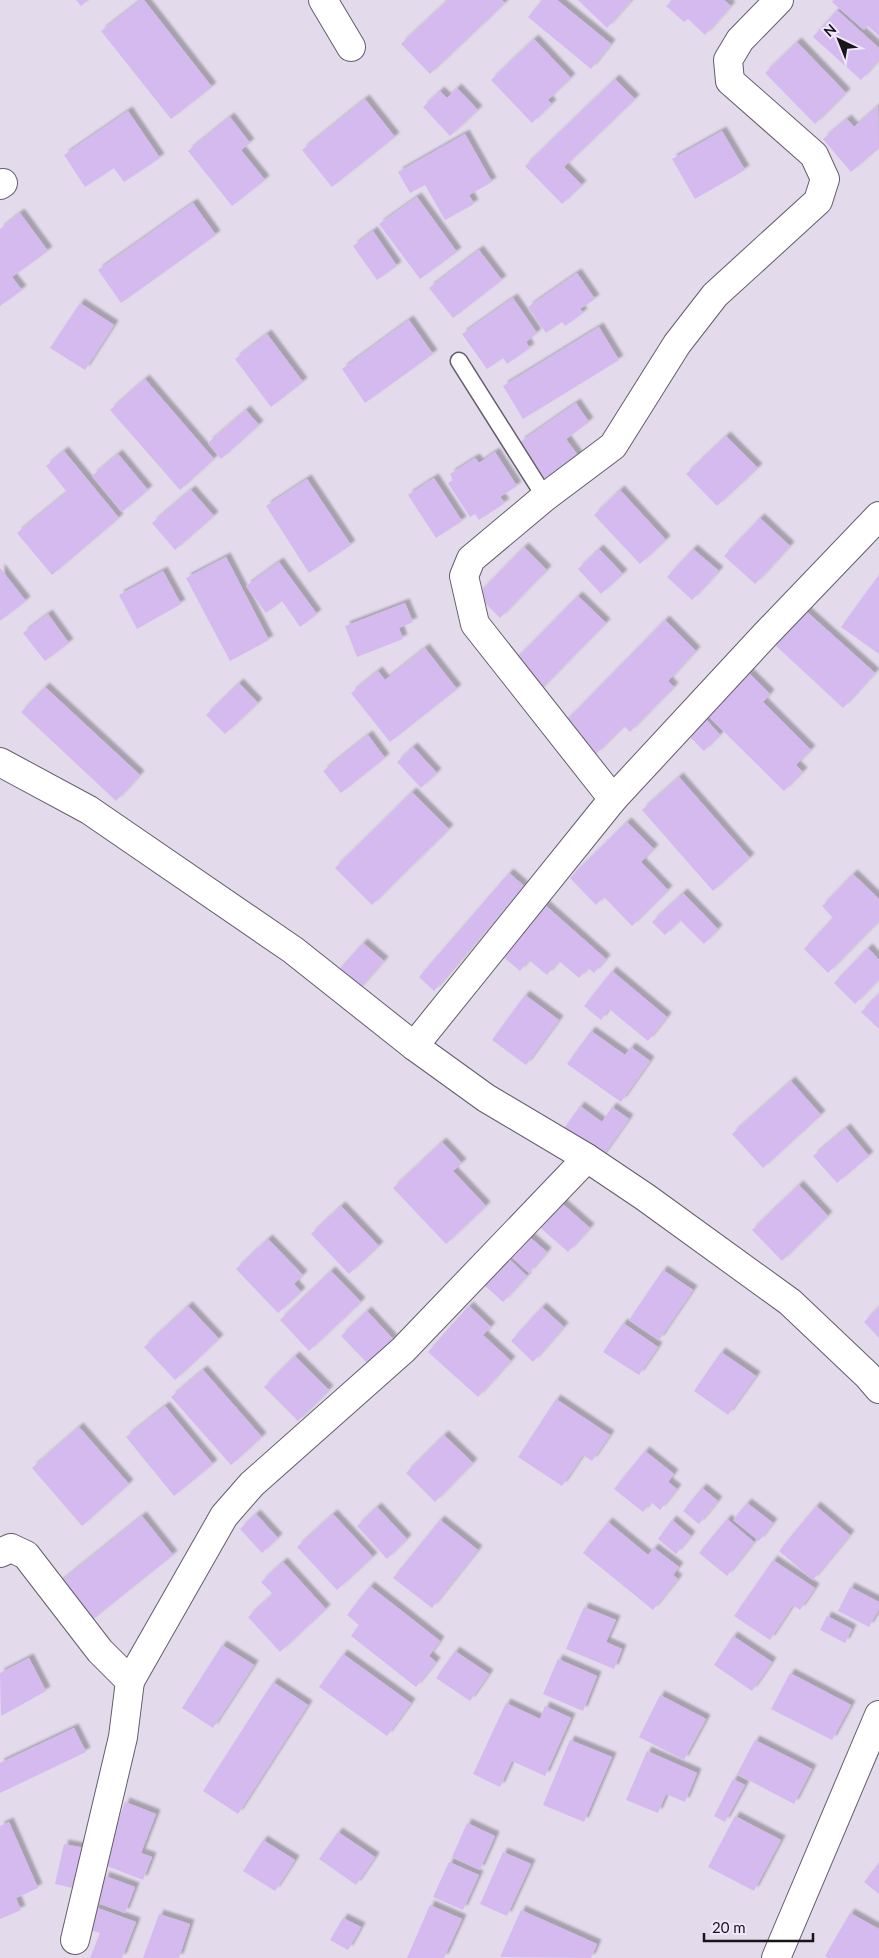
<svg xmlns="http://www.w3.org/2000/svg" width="879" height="1958" font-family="Lato,sans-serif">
<defs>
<filter id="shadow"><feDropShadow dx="4.5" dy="-4.5" stdDeviation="1" flood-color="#0004"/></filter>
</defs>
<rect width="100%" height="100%" fill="#e3dbec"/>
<g fill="#d4baef" filter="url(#shadow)">
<path d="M76,0h12l-7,6z"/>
<path d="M141,0h3l68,87 -41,32 -70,-88z"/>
<path d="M448,0h54l3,3 -75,71 -29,-30z"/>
<path d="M542,0h15l54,44 -20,25 -63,-52z"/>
<path d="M578,0h52l1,1 -24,27z"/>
<path d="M672,0h52l7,6 -26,29 -17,-16 -4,3 -18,-16z"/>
<path d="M833,0h46v36l-11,-10 -4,4 -32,-28z"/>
<path d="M837,10l42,38v12l-18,20 -48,-43z"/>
<path d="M534,39l37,39 -23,22 4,4 -20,19 -41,-43z"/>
<path d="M797,42l49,51 -31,31 -50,-51z"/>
<path d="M615,79l20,20 -71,68 18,18 -20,19 -37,-38z"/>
<path d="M457,88l21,22 -28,26 -27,-29 17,-16 7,7z"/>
<path d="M365,99l30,38 -63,50 -30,-37z"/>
<path d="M878,106l1,42 -28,24 -28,-33 24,-20 7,8z"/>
<path d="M128,111l32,47 -36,24 -10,-14 -29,19 -21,-32z"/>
<path d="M230,117l20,26 -9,7 24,30 -33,26 -44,-55z"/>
<path d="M722,131l23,39 -50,29 -23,-40z"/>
<path d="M465,134l27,48 -23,13 5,9 -29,16 -20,-35 -15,8 -12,-21z"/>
<path d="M417,197l40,55 -37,27 -41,-55z"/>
<path d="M193,203l23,32 -95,68 -23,-33z"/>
<path d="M20,213l28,38 -36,26 10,13 -22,16v-77z"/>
<path d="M373,231l24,35 -20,14 -24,-34z"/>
<path d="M479,250l23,30 -49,38 -24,-30z"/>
<path d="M577,273l18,26 -15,10 3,4 -18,13 -3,-4 -16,11 -18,-26z"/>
<path d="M513,298l24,35 -11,9 4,6 -23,16 -4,-6 -16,11 -25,-35z"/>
<path d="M80,303l34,22 -29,45 -35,-22z"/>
<path d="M409,320l24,34 -68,49 -23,-34z"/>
<path d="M599,327l20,33 -96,59 -20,-33z"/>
<path d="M267,334l36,48 -32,25 -36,-48z"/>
<path d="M145,379l69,80 -34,31 -70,-80z"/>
<path d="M576,403l13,19 -23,17 16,22 -33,23 -29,-42z"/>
<path d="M246,410l13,15 -38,34 -13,-16z"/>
<path d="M726,436l32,32 -41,38 -31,-32z"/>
<path d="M64,451l55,67 -67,57 -35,-42 50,-41 -21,-26z"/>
<path d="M495,452l22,34 -17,11 5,6 -26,17 -4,-6 -5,3 -22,-34 5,-3 -3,-6 25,-16 4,5z"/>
<path d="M118,454l30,36 -26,22 -30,-36z"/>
<path d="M434,478l28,43 -26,17 -28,-43z"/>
<path d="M307,479l44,66 -42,28 -43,-67z"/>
<path d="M191,490l23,26 -39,34 -23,-27z"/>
<path d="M620,490l46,50 -26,24 -46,-49z"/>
<path d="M760,518l30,28 -35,38 -31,-28z"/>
<path d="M524,547l23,23 -47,48 -23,-23z"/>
<path d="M599,549l24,25 -22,20 -23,-25z"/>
<path d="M693,549l26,22 -27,29 -25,-23z"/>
<path d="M226,557l43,83 -39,21 -44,-83z"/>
<path d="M279,562l38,52 -17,13 -18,-26 -16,12 -20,-27z"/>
<path d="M0,568l26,33 -26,20z"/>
<path d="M163,571l18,33 -44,25 -18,-34z"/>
<path d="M879,575v79l-38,-27z"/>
<path d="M578,596l28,27 -68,69 -28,-27z"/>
<path d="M405,603l8,19 -14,6 4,11 -46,18 -12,-31z"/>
<path d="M806,611l69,62 -32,35 -68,-63z"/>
<path d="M48,614l21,29 -24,18 -22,-28z"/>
<path d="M665,620l31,31 -28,30 6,6 -44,45 -6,-6 -28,28 -32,-31z"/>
<path d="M425,648l32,41 -67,53 -39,-49 27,-22 7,9z"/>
<path d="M749,673l21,21 -7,8 48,48 -15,15 7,7 -19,19 -77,-76z"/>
<path d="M239,683l19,20 -33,31 -19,-19z"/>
<path d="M45,687l95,88 -24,26 -95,-89z"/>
<path d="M704,717l16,18 -16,16 -17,-17z"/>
<path d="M368,735l17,23 -44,35 -18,-22z"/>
<path d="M413,747l24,26 -16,15 -24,-26z"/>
<path d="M679,777l71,81 -37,33 -71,-81z"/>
<path d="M412,792l37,37 -77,76 -37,-37z"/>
<path d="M627,822l27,27 -13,13 27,28 -36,36 -28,-29 -8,8 -26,-27z"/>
<path d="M509,873l15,13 -90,105 -15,-14z"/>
<path d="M853,874l26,25v22l-51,52 -24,-24 29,-31 -11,-12z"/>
<path d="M683,893l35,36 -14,15 -24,-24 -15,15 -13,-13z"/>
<path d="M545,905l61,54 -12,14 -6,-5 -9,10 -20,-17 -12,14 -18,-15 -9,11 -19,-16z"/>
<path d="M363,943l21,18 -27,30 -20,-19z"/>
<path d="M868,948l11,12v19l-24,25 -21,-21z"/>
<path d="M612,971l55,46 -19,24 -39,-32 -8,11 -17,-14z"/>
<path d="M879,994v35l-18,-17z"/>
<path d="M525,995l34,25 -33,45 -34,-25z"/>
<path d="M591,1031l34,24 6,-8 19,14 -29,41 -54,-38z"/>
<path d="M791,1081l30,34 -58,53 -31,-34z"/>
<path d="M580,1106l22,16 10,-15 17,12 -30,42 -38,-28z"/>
<path d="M846,1128l23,28 -32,27 -24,-27z"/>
<path d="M442,1142l20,21 -9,8 33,35 -40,38 -53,-56z"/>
<path d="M799,1185l29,31 -46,45 -30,-31z"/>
<path d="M557,1199l33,29 -22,24 -33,-29z"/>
<path d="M341,1206l38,40 -30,28 -38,-40z"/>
<path d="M525,1233l22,19 -18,21 -22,-20z"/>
<path d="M268,1239l35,36 -9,9 7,8 -23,21 -42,-44z"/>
<path d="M505,1255l22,21 -24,26 -22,-20z"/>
<path d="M663,1270l30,20 -34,50 -30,-20z"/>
<path d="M331,1271l30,31 -52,49 -29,-31z"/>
<path d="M188,1306l31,33 -44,41 -31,-33z"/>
<path d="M469,1306l22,21 -8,8 28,26 -33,36 -50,-45z"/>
<path d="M542,1307l22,20 -31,35 -22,-21z"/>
<path d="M879,1307v31l-15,-16z"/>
<path d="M367,1311l26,28 -25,25 -27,-28z"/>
<path d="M623,1323l35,24 -19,28 -36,-23z"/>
<path d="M721,1352l35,24 -28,39 -34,-24z"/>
<path d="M295,1356l34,34 -31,31 -34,-34z"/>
<path d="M203,1370l59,67 -31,28 -60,-68z"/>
<path d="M556,1399l54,36 -18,26 -9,-6 -21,31 -44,-29z"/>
<path d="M165,1406l48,58 -39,32 -48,-59z"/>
<path d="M79,1427l50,57 -47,42 -50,-58z"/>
<path d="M444,1435l29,28 -38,39 -29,-29z"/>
<path d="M645,1451l29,23 -6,8 9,7 -17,21 -9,-8 -8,10 -29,-23z"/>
<path d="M702,1488l16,13 -19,23 -16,-13z"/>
<path d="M747,1503l26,20 -14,18 -26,-21z"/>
<path d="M816,1506l34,29 -37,45 -34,-29z"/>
<path d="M377,1507l30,32 -20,20 -30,-33z"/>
<path d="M256,1514l22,24 -16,15 -22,-24z"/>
<path d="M333,1514l40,43 -36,33 -40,-43z"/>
<path d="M142,1516l31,39 -86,69 -32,-38z"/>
<path d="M727,1519l27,23 -27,34 -28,-23z"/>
<path d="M440,1520l38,30 -46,58 -39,-30z"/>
<path d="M672,1520l19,16 -15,18 -18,-15z"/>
<path d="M608,1522l40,33 6,-7 25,19 -6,8 5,4 -25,31 -70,-57z"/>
<path d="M773,1560l42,28 -15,22 -7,-5 -23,35 -36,-24z"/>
<path d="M283,1562l43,47 -46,43 -32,-35 25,-23 -12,-12z"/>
<path d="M370,1586l70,55 -11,15 7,6 -20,25 -65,-51 8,-11 -12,-10z"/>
<path d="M850,1587l29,15v7l-10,18 -31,-16z"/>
<path d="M584,1607l32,13 -10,22 16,7 -8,20 -48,-20z"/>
<path d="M827,1616l25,13 -7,14 -25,-13z"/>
<path d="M733,1636l39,26 -20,29 -38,-26z"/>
<path d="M222,1645l32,20 -41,63 -31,-20z"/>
<path d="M455,1651l34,23 -19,27 -34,-23z"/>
<path d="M343,1654l68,49 -24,33 -68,-49z"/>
<path d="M29,1658l17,33 -45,25 -1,-43z"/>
<path d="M558,1659l39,17 -14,35 -40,-17z"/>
<path d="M790,1673l61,32 -19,35 -61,-31z"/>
<path d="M273,1682l35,23 -70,109 -35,-23z"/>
<path d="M660,1695l46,24 -22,41 -45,-23z"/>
<path d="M506,1703l34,16 5,-13 26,12 -26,58 -33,-15 -12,26 -27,-13z"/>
<path d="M74,1728l12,24 -86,41v-30z"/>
<path d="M570,1740l42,17 -28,65 -41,-17z"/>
<path d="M755,1740l57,29 -18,35 -57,-30z"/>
<path d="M647,1751l50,22 -12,29 -19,-8 -8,19 -32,-13z"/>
<path d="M733,1779l12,6 -20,37 -11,-6z"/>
<path d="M125,1802l31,12 -15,39 11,4 -9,23 -41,-16z"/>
<path d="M735,1816l46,24 -27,51 -46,-24z"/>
<path d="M9,1822l29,66 -22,10 5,12 -21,9v-93z"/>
<path d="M467,1823l28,13 -15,34 -28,-13z"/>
<path d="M338,1832l37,25 -19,28 -37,-26z"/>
<path d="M263,1840l32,20 -20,31 -32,-20z"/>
<path d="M64,1844l26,5 -9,41 -26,-6z"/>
<path d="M503,1852l28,12 -24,52 -27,-12z"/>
<path d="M449,1862l30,13 -16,35 -30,-13z"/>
<path d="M879,1863v31l-15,-12z"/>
<path d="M105,1876l30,11 -10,26 -30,-11z"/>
<path d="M430,1905l32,14 -18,39h-37z"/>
<path d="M95,1907l41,15 -14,36h-32l10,-25 -13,-4z"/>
<path d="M521,1910l76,34 -6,14 -91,-1z"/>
<path d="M850,1913l29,16v29h-51l-3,-2z"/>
<path d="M159,1914l31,10 -11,34h-36z"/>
<path d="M343,1918l18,9 -13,23 -18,-10z"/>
</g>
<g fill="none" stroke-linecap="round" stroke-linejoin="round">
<defs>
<path id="lane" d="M459,361l86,136"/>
<g id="street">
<path d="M323,0l28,47"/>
<path d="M0,185l3,-2"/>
<path d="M0,762l89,48 204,140 121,96 72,52 101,60 58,39 145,105 77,73 12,14"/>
<path d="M613,799l-138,-175 -11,-48 7,-17 74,-62 68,-51 64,-102 38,-49 103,-94 7,-22 -11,-24 -84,-74 -2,-21 12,-20 39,-40"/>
<path d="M414,1046l199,-247 152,-164 114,-119"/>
<path d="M0,1553l11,-5 15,7 74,96 30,30 94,-165 28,-32 151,-134 184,-192"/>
<path d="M75,1940l48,-203 7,-56"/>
<path d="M776,1958l103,-243"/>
</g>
</defs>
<use href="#lane" stroke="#645d6b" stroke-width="19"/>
<use href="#street" stroke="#645d6b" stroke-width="30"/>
<use href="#lane" stroke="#fff" stroke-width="16"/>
<use href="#street" stroke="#fff" stroke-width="28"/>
</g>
<g transform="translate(839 40) rotate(317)" stroke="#f0e8fa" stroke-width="4" paint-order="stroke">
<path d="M0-4L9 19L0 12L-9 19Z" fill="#18151b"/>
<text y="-8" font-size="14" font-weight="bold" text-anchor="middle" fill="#18151b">N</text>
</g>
<path d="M704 1933v8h109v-8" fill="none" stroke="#18151b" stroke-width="2.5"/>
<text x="712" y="1933" font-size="15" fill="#18151b" stroke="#f0e8fa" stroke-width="4" paint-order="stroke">20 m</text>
</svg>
